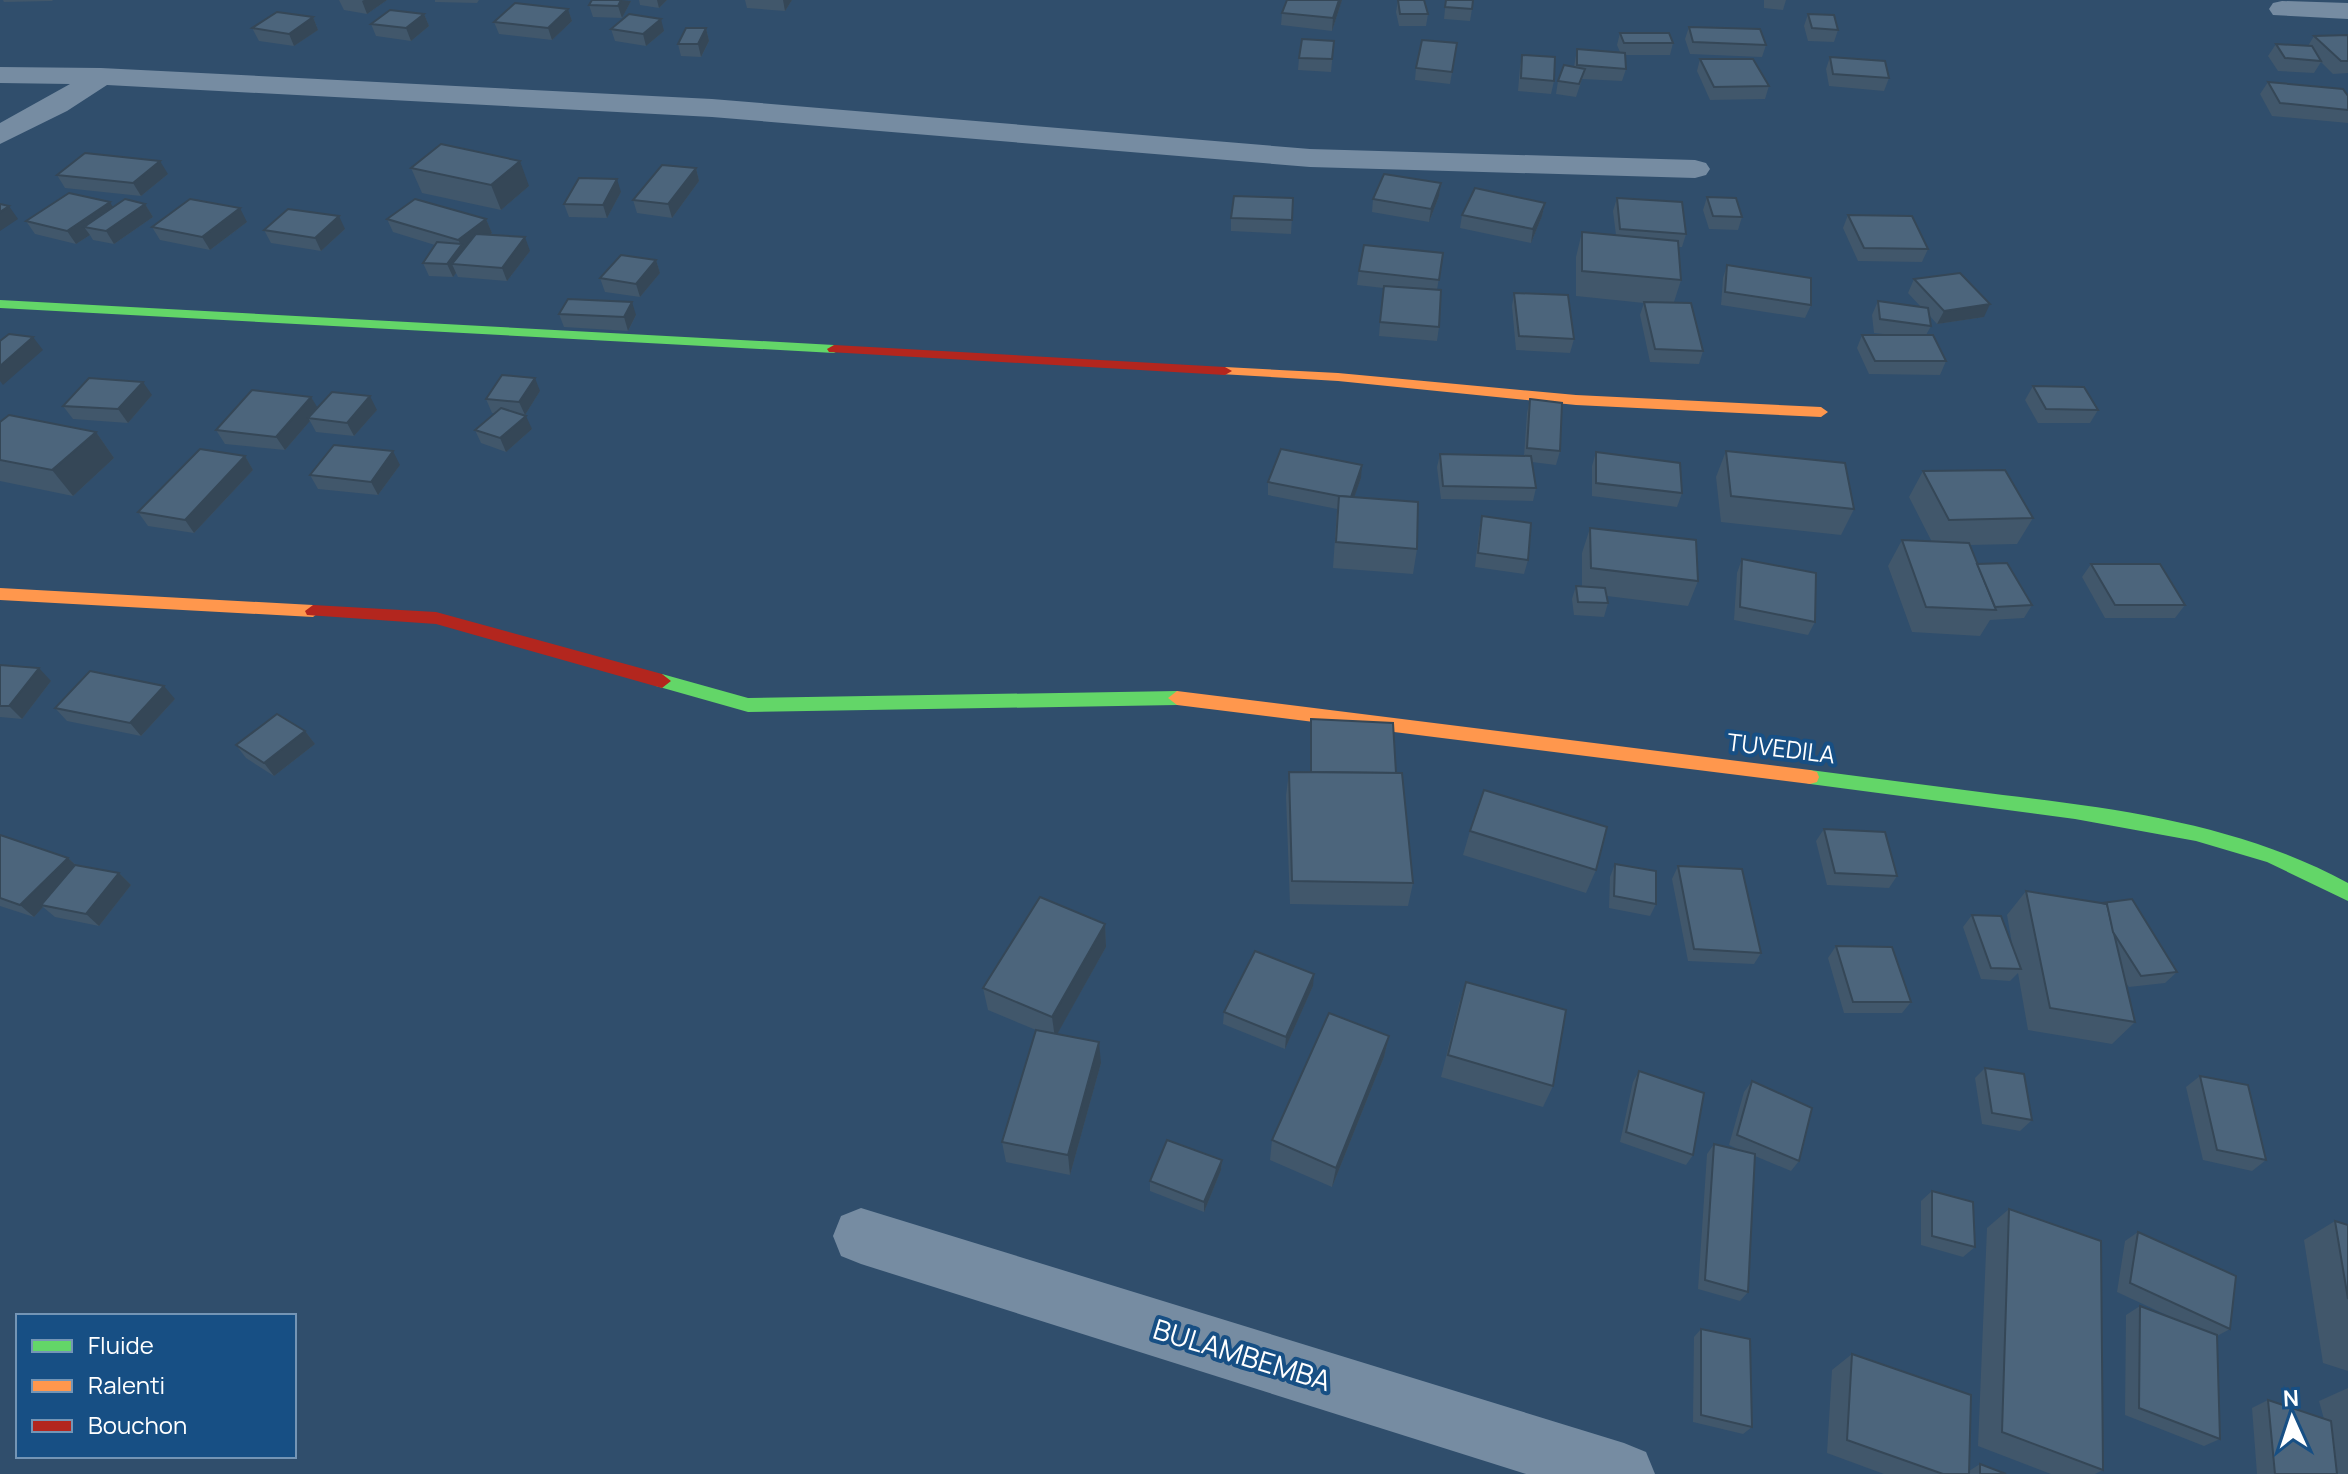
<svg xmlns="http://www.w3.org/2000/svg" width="2348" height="1474" font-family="Manrope,sans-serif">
<rect width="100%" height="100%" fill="#304e6c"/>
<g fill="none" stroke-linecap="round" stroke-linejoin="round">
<g fill="#768ca2" fill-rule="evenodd">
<path d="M2282,1l66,2v16l-75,-4 -4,-6 4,-6z"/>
<path d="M0,67l101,1 611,31 598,50 385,11 11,3 4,6 -4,6 -11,3 -385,-11 -598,-50 -605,-32 -40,26 -67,33v-21l70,-39 -70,-1z"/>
<path d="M861,1208l763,235 22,9 9,22h-129l-665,-210 -20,-8 -8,-20 8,-20z"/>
</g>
<g fill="#63d668" fill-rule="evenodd">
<path d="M0,300l834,45 7,4 -7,4 -834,-45z"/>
<path d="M662,674l86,24 429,-7 9,7 -9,7 -429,7 -92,-26 -3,-5z"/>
<path d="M1810,770c64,8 129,17 193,25 119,14 238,30 345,88v18l-81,-39 -71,-21 -121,-22 -265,-35 -7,-2 -2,-5 2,-5z"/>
</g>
<g fill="#ff974d" fill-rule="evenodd">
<path d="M1225,367l113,6 238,22 245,12 7,5 -7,5 -245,-12 -238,-24 -118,-7 -2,-3z"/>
<path d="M0,588l313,17 8,6 -8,6 -313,-17z"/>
<path d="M1177,691l633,79 7,2 2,5 -2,5 -7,2 -633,-79 -9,-7z"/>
</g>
<g fill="#b3261e" fill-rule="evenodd">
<path d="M834,345l391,22 7,4 -7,4 -396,-23 -2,-3z"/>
<path d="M313,605l123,7 226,62 9,7 -9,7 -226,-64 -129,-9 -2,-4z"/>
</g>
</g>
<g fill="#41576b">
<path d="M3,0h50l-1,1 -48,1z"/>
<path d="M339,0h48l-20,14 -23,-4z"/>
<path d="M435,0h44l-2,3 -42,-1z"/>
<path d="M639,0h28l-8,8 -19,-3z"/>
<path d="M745,0h47l-7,11 -38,-3z"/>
<path d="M1342,0l-10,31 -51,-6 1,-12z"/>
<path d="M1398,0l30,14 -2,12h-27l-3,-14z"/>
<path d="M1446,0l26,9 -2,12 -26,-2z"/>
<path d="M1764,0h22l-3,10 -19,-2z"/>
<path d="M631,1l-9,17 -29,-1 -4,-12z"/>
<path d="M568,9l4,12 -20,19 -53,-6 -5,-12z"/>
<path d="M424,14l5,12 -18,15 -35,-5 -5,-12z"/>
<path d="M1808,14l30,16 -4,12 -26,-1 -4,-15z"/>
<path d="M313,17l5,13 -24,16 -35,-5 -7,-13z"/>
<path d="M1689,27l77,18 -4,12 -72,-3 -5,-15z"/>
<path d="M706,28l3,13 -8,16 -20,-1 -3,-12z"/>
<path d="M611,29l53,2 -18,15 -31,-5z"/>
<path d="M1620,33l53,10 -3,12h-45l1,14 -4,12 -40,-2 -6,18 -20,-3 2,-13 16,-14 3,-18 43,3 -3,-7z"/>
<path d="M2348,35v38l-15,1 -12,-12 -7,11 -36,-2 -10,-15 8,-12 32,2 6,-10z"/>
<path d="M1334,41l-3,31 -33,-2 1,-12z"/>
<path d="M1457,43l-7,41 -35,-4 1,-12z"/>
<path d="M1522,55l32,26 -3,13 -33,-3 2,-24z"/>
<path d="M1830,57l59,21 -5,13 -55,-5 -3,-17z"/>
<path d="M1700,59l69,27 -4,13 -55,1 -13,-29z"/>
<path d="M2268,82l80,14v27l-76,-7 -12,-22z"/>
<path d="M411,168l118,18 -28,24 -79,-17z"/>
<path d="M696,168l3,13 -27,37 -35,-5 -4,-13z"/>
<path d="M168,174l-27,22 -76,-8 -8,-13z"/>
<path d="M1441,183l-2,13 -10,26 -57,-10 1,-13z"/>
<path d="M621,192l-14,26 -38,-1 -5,-13z"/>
<path d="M1707,197l35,20 -4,13 -29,-1 -6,-19z"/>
<path d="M1293,198l-2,36 -60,-3v-13z"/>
<path d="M1617,198l69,36 -4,13h-3l2,33 -7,22 29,49 -4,13 -49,-2 -10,-47 4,-12 -68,-7v-39l6,-25 34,3 -3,-24z"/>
<path d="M1545,203l-3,13 -11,27 -71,-15 2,-13z"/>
<path d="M145,204l8,13 -39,27 -21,-4 -3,-5 -14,9 -41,-10 -9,-13 87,-14z"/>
<path d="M1848,215l80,34 -6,13 -64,-1 -15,-33z"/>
<path d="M387,219h99l6,14 -3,2 41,16 -23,30 -49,-4 -2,-4 -3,4 -24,-1 -6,-13 12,-18 -42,-13z"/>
<path d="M247,222l-37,28 -50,-10 -8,-13z"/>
<path d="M345,229l-24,22 -50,-8 -7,-13z"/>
<path d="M1443,253l-6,37 2,37 -2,14 -58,-5 4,-48 -26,-3 2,-14z"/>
<path d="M656,260l4,13 -20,24 -35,-5 -5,-14z"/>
<path d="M1727,265l84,40 -6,13 -84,-13 2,-27z"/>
<path d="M1914,279l70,38 -47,7 -8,-9 2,11 -5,9 20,26 -6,14 -71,-1 -12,-26 5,-13h31l-19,-2 -2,-18 6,-14 43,6 -13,-14z"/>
<path d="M1514,293l60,46 -4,14 -54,-3 -4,-44z"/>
<path d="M559,314l77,1 -8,16 -64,-4z"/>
<path d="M2033,386l65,24 -8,13h-52l-13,-23z"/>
<path d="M540,391l-15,24h-3l10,14 -26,23 -25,-9 -6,-13 20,-17h-3l-6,-14z"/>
<path d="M152,395l-24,28 -55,-4 -10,-13z"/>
<path d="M311,397l6,11 60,2 -23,26 -38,-4 -6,-11 -25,29 -60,-6 -9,-14z"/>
<path d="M1530,399l30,52 -4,14 -24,-3 4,26 -3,13 -92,-2 -4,-32 3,-13 84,2 3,-43z"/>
<path d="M0,422l96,10 18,26 -41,38 -73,-15z"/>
<path d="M1726,451l128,58 -13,26 -120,-13 -5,-45z"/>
<path d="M1596,452l86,41 -5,14 -85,-11v-30z"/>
<path d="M245,456l8,14 -59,63 -46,-7 -10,-14z"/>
<path d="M400,465l-22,30 -60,-6 -8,-14z"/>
<path d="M1923,471l110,47 -16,26 -48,1 8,19 55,41 -8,13 -34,2 -10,16 -68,-4 -24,-66 14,-26 30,2 -23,-45z"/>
<path d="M1361,478l-7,19 63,52 -4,25 -80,-6 4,-59 -69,-14v-13z"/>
<path d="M1482,516l46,44 -4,14 -49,-7 4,-37z"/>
<path d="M1590,528l108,53 -10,25 -81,-10 1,7 -4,14 -30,-2 -2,-16 4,-13 6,1v-34z"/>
<path d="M1742,559l73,63 -7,13 -74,-15 3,-47z"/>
<path d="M2091,564l94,41 -10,13h-70l-23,-41z"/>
<path d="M0,665l51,16 -29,38 -22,-2z"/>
<path d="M175,699l-34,37 -74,-15 -12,-13z"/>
<path d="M1311,719l85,54 17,110 -5,23 -118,-2 -4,-108 3,-24h21v-40z"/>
<path d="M305,731l10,13 -41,32 -28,-18 -10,-13z"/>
<path d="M1824,829l73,47 -8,12 -62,-3 -11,-44z"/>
<path d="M1470,831l126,39 -10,23 -123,-38z"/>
<path d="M0,835l68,23 8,7 43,8 12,12 -32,41 -44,-9 -12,-10 -9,10 -34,-11z"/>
<path d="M1615,864l41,40 -6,12 -41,-8 1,-31z"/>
<path d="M1678,866l83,87 -7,11 -66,-3 -16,-82z"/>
<path d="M2026,891l76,12 75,69 -12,11 -36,4 -4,-5 10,40 -23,22 -84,-14 -10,-57 -8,8 -29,-2 -18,-52 9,-12 41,34 -6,-34z"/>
<path d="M1105,924l1,23 -49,87 44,29 -31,112 -64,-13 -4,-20 34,-112 -48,-20 -5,-22z"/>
<path d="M1836,946l75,56 -9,11h-58l-16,-55z"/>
<path d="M1466,982l87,104 -10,21 -102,-30 18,-73z"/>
<path d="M1313,986l-28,63 -62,-25 1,-12z"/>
<path d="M1389,1036l-5,21 -52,130 -62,-27 2,-20z"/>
<path d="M1985,1068l47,52 -12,11 -38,-7 -7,-46z"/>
<path d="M1639,1071l54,84 -7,10 -66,-23 13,-60z"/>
<path d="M2200,1076l66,84 -14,11 -49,-11 -17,-73z"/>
<path d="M1752,1081l47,80 -8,10 -36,-15 -7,136 -8,9 -42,-12 9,-135 7,-10 30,8 -15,-7 15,-53z"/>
<path d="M1222,1160l-1,10 -17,42 -54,-21v-10z"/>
<path d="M1932,1191l43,56 -12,10 -42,-12v-44z"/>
<path d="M2009,1209l94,261 -8,4h-44l-73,-28 9,-218z"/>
<path d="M2335,1221l13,4v146l-25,-8 -19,-123z"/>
<path d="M2138,1232l92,97 -13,7 3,103 -16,7 -79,-31 1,-100 14,-9 35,13 -58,-27 8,-51z"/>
<path d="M1701,1329l51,98 -9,7 -50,-12 1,-85z"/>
<path d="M1852,1354l117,117 11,-7 26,10h-122l-57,-21 5,-83z"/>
<path d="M2348,1388v86h-10l-3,-10 2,10h-80l-5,-66 16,-8 56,19 -5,-18z"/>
</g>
<g fill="#354757">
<path d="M364,0h23l-20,14 -5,-13z"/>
<path d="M621,0l10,1 -9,17 -4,-12z"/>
<path d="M657,0h10l-8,8z"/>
<path d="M783,0h9l-7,11z"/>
<path d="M1339,0h3l-10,31 1,-13z"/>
<path d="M568,9l4,12 -20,19 -4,-12z"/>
<path d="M424,14l5,12 -18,15 -5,-13z"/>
<path d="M313,17l5,13 -24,16 -5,-12z"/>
<path d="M661,19l3,12 -18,15 -3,-12z"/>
<path d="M706,28l3,13 -8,16 -3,-13z"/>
<path d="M160,161l8,13 -27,22 -8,-13z"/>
<path d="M520,161l9,25 -28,24 -10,-25z"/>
<path d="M696,168l3,13 -27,37 -4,-14z"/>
<path d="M617,179l4,13 -14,26 -4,-13z"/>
<path d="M1441,183l-2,13 -10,26 2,-13z"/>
<path d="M110,202l8,14 -34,11 6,8 -14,9 -9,-13z"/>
<path d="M1545,203l-3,13 -11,27 2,-14z"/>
<path d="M145,204l8,13 -39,27 -8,-13z"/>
<path d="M9,206l9,13 -18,12v-19z"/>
<path d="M240,208l7,14 -37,28 -8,-13z"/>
<path d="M339,216l6,13 -24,22 -6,-13z"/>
<path d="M486,219l6,14 -40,31 4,9 -3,4 -6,-13 14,-19 -3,-5z"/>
<path d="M525,237l5,14 -23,30 -5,-13z"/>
<path d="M656,260l4,13 -20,24 -4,-13z"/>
<path d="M632,302l4,13 -8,16 -4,-14z"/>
<path d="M1990,304l-6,13 -47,7 7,-13z"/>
<path d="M33,337l10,13 -40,35 -3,-4v-15z"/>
<path d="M535,378l5,13 -15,24 -6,-13z"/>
<path d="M143,382l9,13 -24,28 -10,-14z"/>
<path d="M370,396l7,14 -23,26 -7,-13z"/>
<path d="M311,397l8,13 -11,8 2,3 -25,29 -9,-13z"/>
<path d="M526,416l6,13 -26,23 -6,-14z"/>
<path d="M96,432l18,26 -41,38 -21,-26z"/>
<path d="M393,451l7,14 -22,30 -7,-13z"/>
<path d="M245,456l8,14 -59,63 -9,-13z"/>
<path d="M1362,465l-1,13 -12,34 2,-14z"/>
<path d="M39,668l12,13 -29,38 -13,-13z"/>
<path d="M164,686l11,13 -34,37 -11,-13z"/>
<path d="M305,731l10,13 -41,32 -10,-13z"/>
<path d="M68,858l13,12 -40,35 2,2 -9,10 -14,-12z"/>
<path d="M119,873l12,12 -32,41 -13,-12z"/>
<path d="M1105,924l1,23 -51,91 -3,-21z"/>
<path d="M1314,974l-1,12 -28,63 1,-12z"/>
<path d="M1389,1036l-5,21 -52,130 4,-19z"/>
<path d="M1099,1042l2,21 -31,112 -2,-20z"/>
<path d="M1222,1160l-1,10 -17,42v-10z"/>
</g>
<g fill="#4c657c" stroke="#354757" stroke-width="2">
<path d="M592,0h29l-3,6 -29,-1z"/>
<path d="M1287,0h52l-6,18 -51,-5z"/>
<path d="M1398,0h26l4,14h-28z"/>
<path d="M1446,0h27l-1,9 -27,-2z"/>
<path d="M515,3l53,6 -20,19 -54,-6z"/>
<path d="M390,10l34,4 -18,14 -35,-4z"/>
<path d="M277,12l36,5 -24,17 -37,-6z"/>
<path d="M629,14l32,5 -18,15 -32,-5z"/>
<path d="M1808,14l26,1 4,15 -26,-2z"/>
<path d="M1689,27l71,2 6,16 -73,-3z"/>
<path d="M686,28h20l-8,16h-20z"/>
<path d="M1620,33h49l4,10h-49z"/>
<path d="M2348,35v26h-7l-27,-25z"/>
<path d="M1302,39l32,2 -2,18 -33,-1z"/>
<path d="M1422,40l35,3 -5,29 -36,-4z"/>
<path d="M2276,44l36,2 9,15 -36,-3z"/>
<path d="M1577,49l48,4 1,16 -49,-4z"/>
<path d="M1522,55l33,2 -1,24 -33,-3z"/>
<path d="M1830,57l55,4 4,17 -56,-4z"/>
<path d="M1700,59h53l16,27 -55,1z"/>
<path d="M1564,65l21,4 -6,15 -21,-3z"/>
<path d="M2268,82l75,7 5,7v14l-68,-7z"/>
<path d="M441,144l79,17 -29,24 -80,-17z"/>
<path d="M85,153l75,8 -27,22 -76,-8z"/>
<path d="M662,165l34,3 -28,36 -35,-4z"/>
<path d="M1384,174l57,9 -10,26 -58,-10z"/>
<path d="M579,178l38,1 -14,26 -39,-1z"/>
<path d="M1475,188l70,15 -12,26 -71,-14z"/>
<path d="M69,193l41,9 -43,29 -41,-10z"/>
<path d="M1234,196l59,2 -1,22 -61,-2z"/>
<path d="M1707,197l29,1 6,19 -29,-1z"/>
<path d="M1617,198l65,4 4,32 -66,-5z"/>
<path d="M125,199l20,5 -39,27 -22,-4z"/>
<path d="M190,199l50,9 -38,29 -50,-10z"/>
<path d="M415,199l71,20 -28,21 -71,-21z"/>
<path d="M0,204l9,2 -9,6z"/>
<path d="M288,209l51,7 -24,22 -51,-8z"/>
<path d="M1848,215l64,1 16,33 -64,-1z"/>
<path d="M1582,232l96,9 3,39 -99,-9z"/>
<path d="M476,234l49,3 -23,31 -50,-4z"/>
<path d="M437,242l25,2 -15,20 -24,-1z"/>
<path d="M1364,245l79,8 -4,27 -80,-9z"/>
<path d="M621,255l35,5 -20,24 -36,-6z"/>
<path d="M1727,265l84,13v27l-86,-13z"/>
<path d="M1960,273l30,31 -46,7 -30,-32z"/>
<path d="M1384,286l57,4 -2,37 -59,-5z"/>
<path d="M1514,293l54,2 6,44 -55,-3z"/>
<path d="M568,299l64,3 -8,15 -65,-3z"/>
<path d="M1878,301l50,7 3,18 -51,-7z"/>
<path d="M1644,302l47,1 12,48 -48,-2z"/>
<path d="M9,334l24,3 -33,29v-25z"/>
<path d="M1862,335h71l13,26h-71z"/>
<path d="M502,375l33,3 -16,24 -33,-3z"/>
<path d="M89,378l54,4 -25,27 -55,-3z"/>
<path d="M2033,386l51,1 14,23 -52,-1z"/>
<path d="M252,390l59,7 -35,40 -60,-7z"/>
<path d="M332,392l38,4 -23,27 -39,-5z"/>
<path d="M1530,399l32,4 -2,48 -33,-3z"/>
<path d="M501,408l25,8 -26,22 -25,-8z"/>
<path d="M9,415l87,17 -44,38 -52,-10v-38z"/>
<path d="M334,445l59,6 -22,31 -61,-7z"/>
<path d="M200,449l45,7 -60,64 -47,-8z"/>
<path d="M1281,449l81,16 -11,32 -12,-1 -71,-14z"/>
<path d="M1726,451l119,12 9,46 -123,-13z"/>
<path d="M1596,452l84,11 2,30 -86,-10z"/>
<path d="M1440,454l91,2 5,32 -93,-2z"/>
<path d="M2005,470l28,48 -84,2 -26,-49z"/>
<path d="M1339,496l79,6 -1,47 -81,-7z"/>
<path d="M1482,516l49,7 -3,37 -50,-7z"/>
<path d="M1590,528l106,12 2,41 -107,-13z"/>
<path d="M1902,540l67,3 27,67 -70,-3z"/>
<path d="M1742,559l74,14 -1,49 -75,-15z"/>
<path d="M2007,563l25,42 -37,2 -18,-43z"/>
<path d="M2091,564h69l25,41h-70z"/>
<path d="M1576,586l29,2 3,15 -30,-1z"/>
<path d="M0,665l39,3 -30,38h-9z"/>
<path d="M90,671l74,15 -34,37 -75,-15z"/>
<path d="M277,714l28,17 -41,32 -28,-18z"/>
<path d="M1311,719l82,4 3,50 -85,-1z"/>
<path d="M1289,772l113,1 11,110 -121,-2z"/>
<path d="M1484,790l123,37 -11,43 -126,-39z"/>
<path d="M1824,829l61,3 12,44 -62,-3z"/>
<path d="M0,835l68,23 -48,47 -20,-7z"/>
<path d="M1615,864l41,7v33l-42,-8z"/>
<path d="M75,865l44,8 -33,41 -45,-9z"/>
<path d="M1678,866l64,3 19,84 -67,-4z"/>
<path d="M2026,891l81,13 28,118 -85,-14z"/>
<path d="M1040,897l65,27 -53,93 -69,-29z"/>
<path d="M2132,899l45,73 -36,4 -28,-44 -6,-28 -5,-1z"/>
<path d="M1972,915l29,1 20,53 -30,-1z"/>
<path d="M1836,946l56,1 19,55h-58z"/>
<path d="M1255,951l59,23 -28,63 -62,-25z"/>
<path d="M1466,982l100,28 -13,76 -105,-31z"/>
<path d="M1329,1013l60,23 -53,132 -64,-28z"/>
<path d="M1036,1030l63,12 -31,113 -66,-13z"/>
<path d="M1985,1068l39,6 8,46 -40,-7z"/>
<path d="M1639,1071l65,22 -11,62 -67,-23z"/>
<path d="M2200,1076l48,9 18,75 -49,-10z"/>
<path d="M1752,1081l60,27 -13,53 -62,-26z"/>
<path d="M1167,1140l55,20 -18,42 -54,-21z"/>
<path d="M1714,1144l41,10 -7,138 -43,-12z"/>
<path d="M1932,1191l41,11 2,45 -43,-11z"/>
<path d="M2009,1209l92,32 2,229 -101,-38z"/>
<path d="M2335,1221l13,4v74z"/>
<path d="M2138,1232l98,44 -6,53 -100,-46z"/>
<path d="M2140,1306l77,29 3,104 -81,-31z"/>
<path d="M1701,1329l49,10 2,88 -51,-12z"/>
<path d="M1852,1354l119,41 -2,79h-26l-96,-34z"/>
<path d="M2268,1400l63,21 6,53h-62z"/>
<path d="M1980,1464l26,10h-26z"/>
</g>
<g text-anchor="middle" stroke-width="8" stroke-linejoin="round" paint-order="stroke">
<g font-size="24" fill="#fff" stroke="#174f84">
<text transform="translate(1781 749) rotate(7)" y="8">TUVEDILA</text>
</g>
<g font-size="28" fill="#fff" stroke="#174f84">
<text transform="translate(1242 1355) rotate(17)" y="10">BULAMBEMBA</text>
</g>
</g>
<rect x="16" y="1314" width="280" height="144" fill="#174f84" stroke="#7495b5" stroke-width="2"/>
<rect x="32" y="1340" width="40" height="12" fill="#63d668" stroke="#7495b5" stroke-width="2"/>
<text x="88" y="1354" font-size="24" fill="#ffffff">Fluide</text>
<rect x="32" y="1380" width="40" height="12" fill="#ff974d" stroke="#7495b5" stroke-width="2"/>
<text x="88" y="1394" font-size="24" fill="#ffffff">Ralenti</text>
<rect x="32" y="1420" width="40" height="12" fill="#b3261e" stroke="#7495b5" stroke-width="2"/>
<text x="88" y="1434" font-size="24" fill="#ffffff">Bouchon</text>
<g transform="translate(2292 1418) rotate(357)" stroke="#174f84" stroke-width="6" paint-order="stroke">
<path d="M0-6L14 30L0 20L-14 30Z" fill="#ffffff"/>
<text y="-12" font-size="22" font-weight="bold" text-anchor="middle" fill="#ffffff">N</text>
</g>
</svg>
